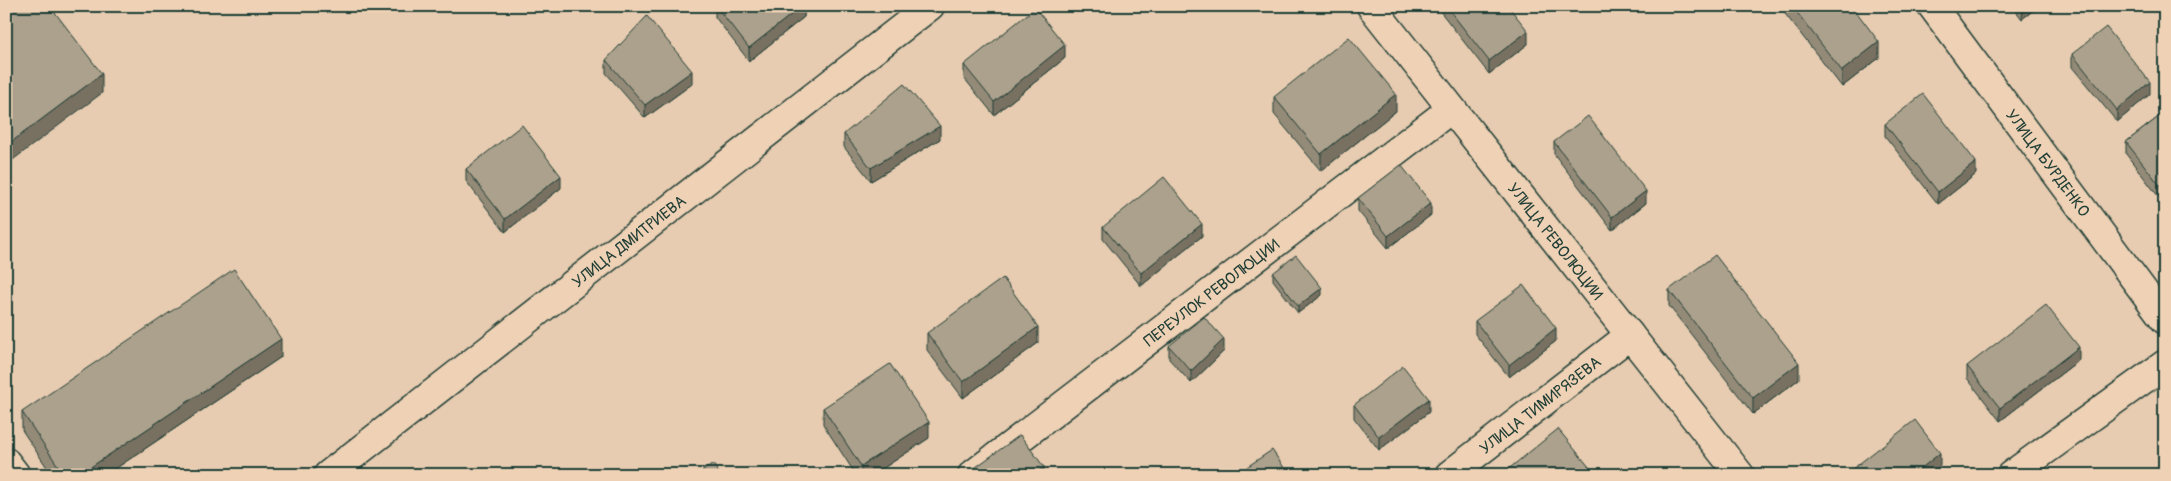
<svg xmlns="http://www.w3.org/2000/svg" width="2171" height="481" font-family="Pangolin,sans-serif">
<rect width="100%" height="100%" fill="#e7ccb1"/>
<filter id="ink" filterUnits="userSpaceOnUse"><feTurbulence type="fractalNoise" baseFrequency=".02" numOctaves="2"/><feDisplacementMap in="SourceGraphic" scale="10" xChannelSelector="R" yChannelSelector="G"/><feConvolveMatrix kernelMatrix="1 2 1 2 8 2 1 2 1" color-interpolation-filters="sRGB"/></filter>
<g filter="url(#ink)">
<g fill="none" stroke-linecap="round" stroke-linejoin="round">
<defs>
<g id="minor">
<path id="s1" d="M1371,6l369,469"/>
<path id="s2" d="M1932,6l233,314"/>
<path d="M6,462l10,13"/>
<path id="s3" d="M328,475l602,-469"/>
<path id="s4" d="M972,475l479,-366"/>
<path id="s5" d="M1449,475l181,-140"/>
<path d="M2011,475l154,-111"/>
</g>
</defs>
<use href="#minor" stroke="#1f3d34" stroke-width="31"/>
<use href="#minor" stroke="#efd2b6" stroke-width="28"/>
</g>
<g fill="#948a78" stroke="#1f3d34">
<path d="M715,6h89v11l-55,44 -34,-44z"/>
<path d="M1436,6h72l20,38 -39,30z"/>
<path d="M1779,6h73l27,52 -37,29z"/>
<path d="M2012,6h27l-17,13z"/>
<path d="M2072,54l78,40 -33,28 -45,-55z"/>
<path d="M1065,58l-71,57 -30,-37v-13z"/>
<path d="M606,60l86,24 -47,34 -39,-45z"/>
<path d="M1274,97l122,14 -75,60 -47,-57z"/>
<path d="M2165,112v93l-39,-51v-12z"/>
<path d="M1885,124l91,50 -38,30 -53,-68z"/>
<path d="M844,134l96,5 -69,42 -27,-34z"/>
<path d="M1554,142l92,61 -34,27 -58,-76z"/>
<path d="M466,169l95,19 -56,44 -39,-51z"/>
<path d="M1358,198l73,17 -43,33 -30,-37z"/>
<path d="M1103,227l99,9 -61,50 -38,-47z"/>
<path d="M1273,273l49,22 -24,18 -25,-33z"/>
<path d="M1669,290l130,89 -46,35 -84,-108z"/>
<path d="M1475,321l81,20 -47,36 -34,-43z"/>
<path d="M927,333l111,10 -75,55 -36,-48z"/>
<path d="M1169,346l55,5 -33,32 -22,-24z"/>
<path d="M281,357l-175,118h-54l-30,-45v-18z"/>
<path d="M2079,360l-79,61 -33,-43v-12z"/>
<path d="M1354,405l75,7 -50,38 -25,-32z"/>
<path d="M823,408l106,30 -56,37h-17l-33,-51z"/>
</g>
<g fill="#787162" stroke="#1f3d34">
<path d="M802,6h2v11l-55,44v-13z"/>
<path d="M2023,6h16l-17,13z"/>
<path d="M1528,31v13l-39,30v-13z"/>
<path d="M1879,42v16l-37,29v-16z"/>
<path d="M1065,45v13l-71,57v-13z"/>
<path d="M692,71v13l-47,34v-13z"/>
<path d="M102,74v19l-96,72v-19z"/>
<path d="M2150,82v12l-33,28v-12z"/>
<path d="M1396,94v17l-75,60v-17z"/>
<path d="M940,126v13l-69,42v-13z"/>
<path d="M1976,162v12l-38,30v-12z"/>
<path d="M561,176v12l-56,44v-13z"/>
<path d="M1646,191v12l-34,27v-13z"/>
<path d="M1431,203v12l-43,33v-12z"/>
<path d="M1202,224v12l-61,50v-13z"/>
<path d="M1322,288v7l-24,18v-7z"/>
<path d="M1038,327v16l-75,55v-16z"/>
<path d="M1556,328v13l-47,36v-12z"/>
<path d="M281,339v18l-175,118h-27z"/>
<path d="M1224,339v12l-33,32v-12z"/>
<path d="M2079,347v13l-79,61v-13z"/>
<path d="M1799,363v16l-46,35v-16z"/>
<path d="M1429,399v13l-50,38v-13z"/>
<path d="M929,422v16l-56,37h-12v-9z"/>
<path d="M1940,453v13l-11,9h-16z"/>
<path d="M1044,467v8h-10z"/>
</g>
<g fill="#aca18c" stroke="#1f3d34">
<path d="M6,6h44l52,68 -96,72z"/>
<path d="M716,6h86l-53,42z"/>
<path d="M1446,6h62l20,25 -39,30z"/>
<path d="M1792,6h60l27,36 -37,29z"/>
<path d="M1035,8l30,37 -71,57 -30,-37z"/>
<path d="M647,16l45,55 -47,34 -39,-45z"/>
<path d="M2106,27l44,55 -33,28 -45,-56z"/>
<path d="M1349,37l47,57 -75,60 -47,-57z"/>
<path d="M904,84l36,42 -69,42 -27,-34z"/>
<path d="M1923,94l53,68 -38,30 -53,-68z"/>
<path d="M2165,112v80l-39,-50z"/>
<path d="M1588,116l58,75 -34,26 -58,-75z"/>
<path d="M522,125l39,51 -56,43 -39,-50z"/>
<path d="M1401,165l30,38 -43,33 -30,-38z"/>
<path d="M1164,177l38,47 -61,49 -38,-46z"/>
<path d="M1296,255l26,33 -24,18 -25,-33z"/>
<path d="M1715,255l84,108 -46,35 -84,-108z"/>
<path d="M234,269l47,70 -202,136h-15l-42,-63z"/>
<path d="M1003,278l35,49 -75,55 -36,-49z"/>
<path d="M1523,285l33,43 -47,37 -34,-44z"/>
<path d="M2046,305l33,42 -79,61 -33,-42z"/>
<path d="M1204,317l20,22 -33,32 -22,-25z"/>
<path d="M890,364l39,58 -68,44 -38,-58z"/>
<path d="M1403,366l26,33 -50,38 -25,-32z"/>
<path d="M1915,420l25,33 -27,22h-60l-3,-4z"/>
<path d="M1558,429l36,44 -2,2h-91z"/>
<path d="M1020,435l24,32 -10,8h-69z"/>
<path d="M1272,450l17,25h-54z"/>
<path d="M713,464l7,11h-23z"/>
</g>
</g>
<g text-anchor="middle" stroke-width="4.5" stroke-linejoin="round" paint-order="stroke">
<g font-size="16" fill="#1f3d34" stroke="#efd2b6">
<text dy="6" stroke="none"><textPath href="#s2" startOffset="195">УЛИЦА БУРДЕНКО</textPath></text>
<text dy="6" stroke="none"><textPath href="#s3" startOffset="381">УЛИЦА ДМИТРИЕВА</textPath></text>
<text dy="6" stroke="none"><textPath href="#s1" startOffset="299">УЛИЦА РЕВОЛЮЦИИ</textPath></text>
<text dy="6" stroke="none"><textPath href="#s4" startOffset="301">ПЕРЕУЛОК РЕВОЛЮЦИИ</textPath></text>
<text dy="6" stroke="none"><textPath href="#s5" startOffset="115">УЛИЦА ТИМИРЯЗЕВА</textPath></text>
</g>
</g>
<rect width="2171" height="481" fill="none" stroke="#efd2b6" stroke-width="25"/>
<rect x="12" y="12" width="2146" height="456" fill="none" stroke="#1f3d34" stroke-width="2" filter="url(#ink)"/>
</svg>
